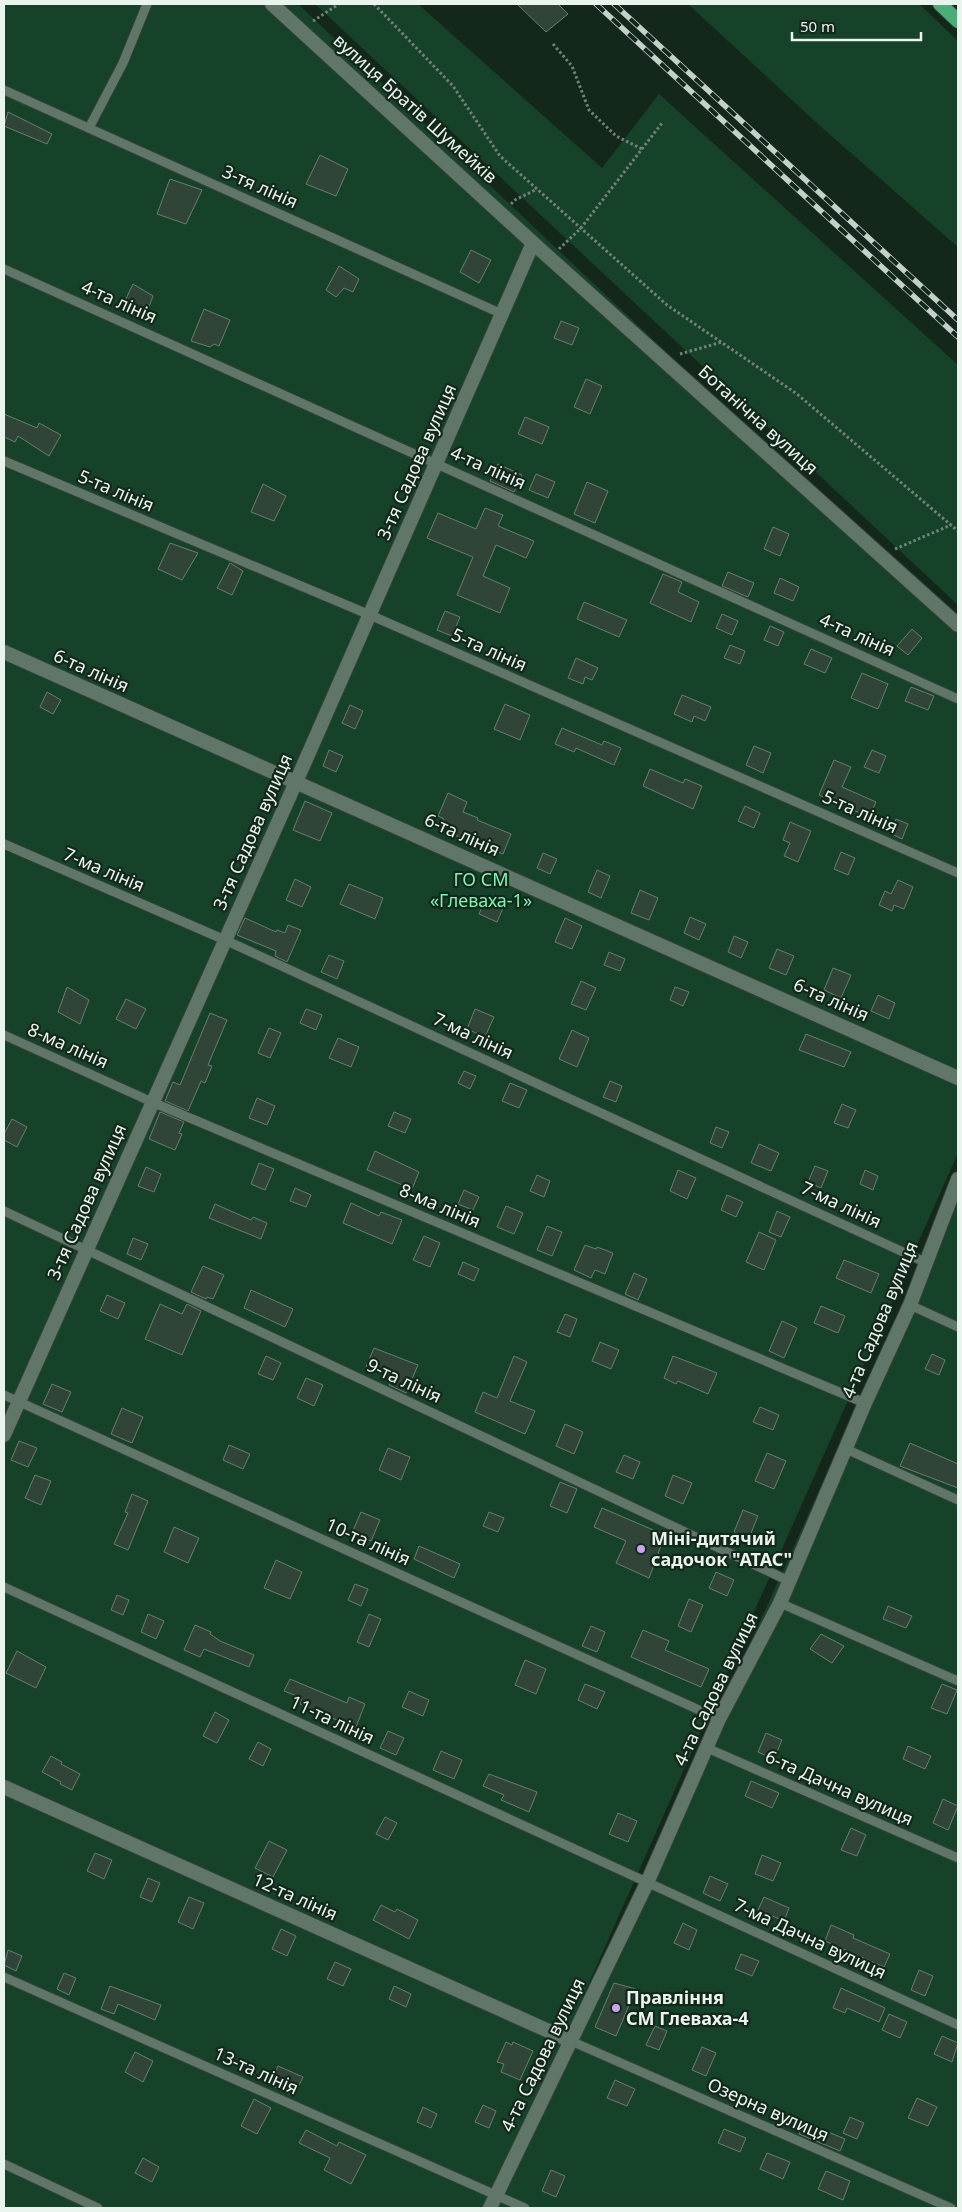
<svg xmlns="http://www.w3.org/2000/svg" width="962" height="2212" font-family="'Noto Sans',sans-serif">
<rect width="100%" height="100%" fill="#14271b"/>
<g fill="#16422a">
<path d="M4,4h294l660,624v525l-469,1055h-485z"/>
<path d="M315,4h103l184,164 57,-74 299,271v240z"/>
<path d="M688,4h231l39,37v206l-139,-122z"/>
<path d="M958,1182v1026h-462z"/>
</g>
<g fill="#304538" stroke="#687e6f">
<path d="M517,4h41l10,10 -22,18z"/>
<path d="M8,112l44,22 -5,10 -43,-18z"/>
<path d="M320,155l28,14 -12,27 -30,-12z"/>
<path d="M170,179l32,11 -16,34 -29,-10z"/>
<path d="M471,250l20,10 -12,23 -19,-11z"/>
<path d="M339,266l20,13 -6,13 -9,-4 -8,9 -10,-7z"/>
<path d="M133,284l20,12 -9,24 -23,-11z"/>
<path d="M204,309l26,11 -11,26 -5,-2 -4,3 -19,-6z"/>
<path d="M561,321l18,7 -7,17 -18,-7z"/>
<path d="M586,379l16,7 -12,28 -16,-7z"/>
<path d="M4,414l33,14 2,-5 22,12 -12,21 -31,-20 -3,6 -11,-5z"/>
<path d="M525,417l24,10 -7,17 -24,-10z"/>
<path d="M498,464l24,11 -8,17 -24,-11z"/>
<path d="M536,474l19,8 -7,16 -19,-8z"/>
<path d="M587,482l21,9 -13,32 -21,-9z"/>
<path d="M263,484l23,12 -12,25 -23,-9z"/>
<path d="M485,508l18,7 -5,11 36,15 -8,17 -30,-13 -13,31 27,12 -10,25 -43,-18 16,-38 -46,-19 11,-25 38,16z"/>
<path d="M773,527l16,7 -9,22 -16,-7z"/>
<path d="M170,543l28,10 -16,27 -24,-11z"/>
<path d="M230,563l13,8 -11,24 -15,-7z"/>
<path d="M728,572l26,11 -6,14 -26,-11z"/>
<path d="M663,574l19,8 -4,10 21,10 -8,20 -41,-19z"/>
<path d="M780,578l19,9 -6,14 -19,-8z"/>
<path d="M584,602l43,18 -8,17 -42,-18z"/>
<path d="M445,611l15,6 -8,19 -15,-6z"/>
<path d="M722,614l16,7 -6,14 -16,-7z"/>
<path d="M770,626l14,6 -6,14 -14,-6z"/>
<path d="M912,629l10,9 -14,17 -11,-9z"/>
<path d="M730,645l15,6 -5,13 -16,-6z"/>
<path d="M811,649l21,9 -7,15 -21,-9z"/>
<path d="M576,658l22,10 -6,12 -7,-3 -2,7 -15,-6z"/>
<path d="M862,673l26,11 -10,25 -27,-11z"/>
<path d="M911,687l23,9 -6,14 -23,-9z"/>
<path d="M47,692l14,8 -8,14 -13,-7z"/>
<path d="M682,695l29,12 -6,14 -11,-5 -2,6 -18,-8z"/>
<path d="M505,704l25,11 -10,25 -26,-11z"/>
<path d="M350,705l13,6 -8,18 -13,-6z"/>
<path d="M562,728l40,17 2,-4 17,7 -7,17 -38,-17 -2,4 -19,-8z"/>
<path d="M754,746l17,7 -8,20 -17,-8z"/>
<path d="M329,750l14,6 -7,16 -13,-6z"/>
<path d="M872,750l14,6 -7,17 -15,-6z"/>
<path d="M834,760l17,7 -9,20 34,15 -7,15 -50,-22z"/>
<path d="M650,769l33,14 2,-4 17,7 -9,23 -50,-23z"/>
<path d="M448,793l19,9 -4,10 15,6 -1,2 34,14 -8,20 -64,-25 5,-10 -6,-3z"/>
<path d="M305,801l27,12 -12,28 -27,-11z"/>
<path d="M745,806l15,7 -6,15 -16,-7z"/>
<path d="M896,819l12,5 -6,15 -12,-6z"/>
<path d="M790,822l21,9 -13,31 -14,-6 6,-13 -7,-3z"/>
<path d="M841,852l14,6 -7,17 -14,-6z"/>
<path d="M543,853l14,6 -7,15 -13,-6z"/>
<path d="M597,870l13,6 -9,22 -13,-6z"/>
<path d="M295,879l16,8 -9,20 -16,-7z"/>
<path d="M898,880l15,7 -9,22 -10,-4 -2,6 -13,-6 6,-14 6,3z"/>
<path d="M349,884l34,14 -8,21 -35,-15z"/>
<path d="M640,890l18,8 -9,22 -18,-7z"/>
<path d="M485,900l18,8 -6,14 -18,-8z"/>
<path d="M690,917l16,7 -7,16 -15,-7z"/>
<path d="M245,918l31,14 1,-2 8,3 3,-8 13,5 -14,32 -12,-6 1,-5 -39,-16z"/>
<path d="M565,918l17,8 -10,23 -17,-7z"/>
<path d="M734,936l14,6 -7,16 -13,-6z"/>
<path d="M777,949l17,7 -8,19 -17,-7z"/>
<path d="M609,952l16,7 -5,12 -16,-6z"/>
<path d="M329,955l15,6 -7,18 -16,-7z"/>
<path d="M833,968l18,7 -10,23 -17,-8z"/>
<path d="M581,981l15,7 -10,22 -15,-6z"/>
<path d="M67,987l22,13 -9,24 -22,-12z"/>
<path d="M675,987l14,5 -6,14 -13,-6z"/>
<path d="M878,995l17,8 -6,16 -18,-8z"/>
<path d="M126,999l20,10 -10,20 -20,-10z"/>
<path d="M306,1009l16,6 -6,15 -16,-7z"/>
<path d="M475,1009l19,8 -9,20 -18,-8z"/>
<path d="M210,1013l17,7 -19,45 4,1 -7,17 -4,-2 -13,30 -23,-10 8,-19 7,3z"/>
<path d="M269,1028l12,5 -11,25 -12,-5z"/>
<path d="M572,1030l17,8 -12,29 -18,-8z"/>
<path d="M806,1034l45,18 -7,15 -45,-17z"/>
<path d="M338,1038l21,9 -8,20 -22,-9z"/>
<path d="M464,1071l12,5 -6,13 -12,-6z"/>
<path d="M610,1081l12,5 -6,16 -13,-5z"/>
<path d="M510,1083l17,7 -8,18 -17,-7z"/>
<path d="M257,1098l18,8 -8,19 -18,-7z"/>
<path d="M842,1104l14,6 -8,18 -14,-5z"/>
<path d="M160,1112l24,10 -5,11 3,1 -7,16 -26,-11z"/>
<path d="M394,1112l17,7 -6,14 -17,-7z"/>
<path d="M12,1119l15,8 -10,20 -13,-7v-6z"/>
<path d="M716,1127l13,5 -7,16 -12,-5z"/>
<path d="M759,1144l20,9 -8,18 -20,-8z"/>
<path d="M375,1151l44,21 -7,17 -45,-19z"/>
<path d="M259,1163l15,6 -9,21 -14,-6z"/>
<path d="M815,1166l13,5 -7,17 -13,-6z"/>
<path d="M146,1167l15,7 -7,18 -16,-6z"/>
<path d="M678,1170l18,8 -9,21 -17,-8z"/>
<path d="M865,1170l13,6 -5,14 -13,-6z"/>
<path d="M537,1175l13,6 -6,16 -14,-6z"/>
<path d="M295,1188l16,7 -5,12 -16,-6z"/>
<path d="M464,1190l15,7 -6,13 -15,-6z"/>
<path d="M727,1195l16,7 -7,15 -15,-7z"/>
<path d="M351,1203l28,13 2,-4 21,8 -10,24 -49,-21z"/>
<path d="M215,1204l36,16 2,-3 14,6 -6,16 -52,-21z"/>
<path d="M506,1206l17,7 -9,21 -17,-7z"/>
<path d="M777,1211l13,6 -9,20 -12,-5z"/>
<path d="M547,1226l15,6 -10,24 -15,-6z"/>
<path d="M759,1232l17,8 -12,30 -18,-8z"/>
<path d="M424,1236l16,7 -10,24 -17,-7z"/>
<path d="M133,1238l15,6 -7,16 -14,-6z"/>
<path d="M585,1245l11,4 1,-2 16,6 -8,21 -10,-4 -4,8 -17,-8z"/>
<path d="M844,1260l35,14 -8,19 -35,-15z"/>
<path d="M463,1262l16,7 -5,12 -16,-7z"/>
<path d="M203,1266l21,9 -11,24 -6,-2 -1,2 -15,-7z"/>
<path d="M634,1273l13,6 -9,21 -13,-6z"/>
<path d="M251,1290l42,19 -8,18 -41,-19z"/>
<path d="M107,1295l18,8 -7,16 -18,-8z"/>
<path d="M160,1304l22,10 5,-10 14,7 -19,44 -37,-16z"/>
<path d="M821,1306l24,10 -7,17 -24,-10z"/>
<path d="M565,1314l12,5 -7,18 -13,-5z"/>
<path d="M782,1321l15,7 -13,30 -15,-7z"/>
<path d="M600,1342l19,8 -8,19 -19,-8z"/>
<path d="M374,1348l44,17 -12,28 -17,-8 3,-7 -26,-11z"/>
<path d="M932,1354l13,6 -6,15 -14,-6z"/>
<path d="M266,1356l15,7 -8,17 -15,-6z"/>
<path d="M514,1356l13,6 -17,39 25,10 -10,23 -50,-22 8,-20 14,6z"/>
<path d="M673,1356l44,17 -9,21 -30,-13 -2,3 -12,-6z"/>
<path d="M306,1378l17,7 -9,21 -17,-8z"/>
<path d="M52,1384l19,8 -9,20 -19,-8z"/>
<path d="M760,1407l19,8 -6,15 -20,-8z"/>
<path d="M122,1408l21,9 -11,26 -21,-9z"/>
<path d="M565,1424l18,8 -9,22 -18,-8z"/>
<path d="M19,1441l18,7 -9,19 -17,-7z"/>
<path d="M910,1443l48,21v24l-58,-22z"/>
<path d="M229,1445l21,9 -7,15 -20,-9z"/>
<path d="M388,1448l22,9 -9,23 -22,-10z"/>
<path d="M767,1453l19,8 -12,28 -19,-8z"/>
<path d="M624,1455l16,7 -7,17 -17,-7z"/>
<path d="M35,1475l16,6 -10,24 -16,-7z"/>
<path d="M673,1475l19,8 -9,21 -18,-8z"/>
<path d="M560,1482l17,7 -10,24 -17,-7z"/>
<path d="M132,1494l16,7 -20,49 -14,-6 14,-31 -3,-1z"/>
<path d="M602,1508l63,27 -16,43 -33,-15 10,-22 -32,-14z"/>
<path d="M743,1510l15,6 -9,22 -15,-6z"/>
<path d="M361,1512l19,8 -9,21 -19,-8z"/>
<path d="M489,1512l15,6 -6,14 -15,-6z"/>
<path d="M174,1527l25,11 -11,25 -24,-11z"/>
<path d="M419,1546l41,18 -6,14 -40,-19z"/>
<path d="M276,1560l26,12 -12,27 -26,-11z"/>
<path d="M716,1572l18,8 -7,16 -18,-8z"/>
<path d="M355,1584l13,5 -7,17 -13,-6z"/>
<path d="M117,1595l12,5 -6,15 -12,-5z"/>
<path d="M689,1599l14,6 -12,27 -13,-6z"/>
<path d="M888,1606l24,10 -6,12 -23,-9z"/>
<path d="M148,1614l16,7 -8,18 -15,-7z"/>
<path d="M369,1614l12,5 -12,28 -12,-5z"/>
<path d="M195,1625l16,7 -1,2 10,7 34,14 -5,12 -45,-18 -4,8 -16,-7z"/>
<path d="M591,1626l14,6 -8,20 -15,-6z"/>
<path d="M643,1630l26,11 -4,9 44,19 -8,18 -70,-30z"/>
<path d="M821,1634l23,12 -12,17 -22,-14z"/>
<path d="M17,1651l29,16 -10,21 -30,-15z"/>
<path d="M525,1660l21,9 -10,25 -21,-9z"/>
<path d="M290,1679l57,24 2,-6 16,7 -11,28 -17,-7 2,-4 -39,-17 2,-6 -18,-7z"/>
<path d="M585,1684l20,8 -8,17 -19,-9z"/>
<path d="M942,1684l15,6 -10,24 -16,-6z"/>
<path d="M409,1691l20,9 -6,16 -21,-9z"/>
<path d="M215,1712l14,8 -12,23 -14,-7z"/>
<path d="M388,1731l16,7 -8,17 -16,-7z"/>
<path d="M766,1733l16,7 -8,19 -16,-7z"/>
<path d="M258,1742l13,7 -8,17 -14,-7z"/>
<path d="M908,1746l23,10 -6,13 -22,-10z"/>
<path d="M441,1751l21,9 -8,19 -21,-9z"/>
<path d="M51,1756l11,6 -1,2 19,10 -8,16 -12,-6 1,-2 -19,-10z"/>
<path d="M489,1774l48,18 -8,20 -28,-12 3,-5 -21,-9z"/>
<path d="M751,1781l28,12 -7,15 -27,-12z"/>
<path d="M943,1799l15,7 -10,24 -15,-7z"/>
<path d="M618,1813l19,8 -9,21 -19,-8z"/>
<path d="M385,1817l12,6 -9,17 -12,-6z"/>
<path d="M851,1828l15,7 -9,21 -16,-6z"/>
<path d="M269,1841l18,9 -14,27 -18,-9z"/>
<path d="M95,1853l17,7 -8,19 -17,-8z"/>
<path d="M762,1855l19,8 -8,18 -18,-7z"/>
<path d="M710,1876l18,8 -8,17 -17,-8z"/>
<path d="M148,1878l12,5 -8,19 -12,-5z"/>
<path d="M189,1897l15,6 -11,26 -15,-7z"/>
<path d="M764,1897l25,11 -5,13 -26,-11z"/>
<path d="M381,1905l14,7 2,-3 21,11 -9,19 -36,-19z"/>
<path d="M683,1923l14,7 -8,20 -15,-7z"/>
<path d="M831,1925l23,10 -1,3 37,16 -6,13 -59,-26z"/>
<path d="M281,1929l15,7 -9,20 -15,-7z"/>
<path d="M8,1950l14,6 -6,15 -12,-6z"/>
<path d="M741,1954l18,7 -7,15 -17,-7z"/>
<path d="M335,1962l16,7 -8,17 -16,-7z"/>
<path d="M919,1970l14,6 -8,20 -14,-6z"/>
<path d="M64,1973l12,5 -7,17 -12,-6z"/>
<path d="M614,1983l22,6 -20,47 -21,-9z"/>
<path d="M110,1986l51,19 -6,15 -37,-16 -4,10 -13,-5z"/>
<path d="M394,1986l17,8 -5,13 -17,-8z"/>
<path d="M841,1988l44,20 -6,14 -32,-14 -2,5 -12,-5z"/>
<path d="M889,2014l18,8 -7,16 -18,-8z"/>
<path d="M655,2026l12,5 -8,19 -13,-5z"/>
<path d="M942,2036l16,7 -6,19 -18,-8z"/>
<path d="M506,2042l6,3 1,-3 20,9 -13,29 -19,-8 3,-8 -7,-2z"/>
<path d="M702,2047l14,6 -10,23 -14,-6z"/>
<path d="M135,2052l18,9 -10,21 -18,-10z"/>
<path d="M278,2066l25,11 -9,19 -24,-11z"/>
<path d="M615,2080l20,9 -8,17 -20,-8z"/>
<path d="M917,2098l20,9 -9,19 -20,-8z"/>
<path d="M254,2099l17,9 -14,26 -16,-8z"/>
<path d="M483,2105l13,6 -7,17 -14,-6z"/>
<path d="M423,2107l14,7 -6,14 -14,-6z"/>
<path d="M850,2117l14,6 -7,16 -14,-6z"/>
<path d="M804,2122l41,17 -5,12 -41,-17z"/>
<path d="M724,2129l22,9 -6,14 -22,-9z"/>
<path d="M306,2130l31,16 2,-4 27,13 -15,29 -27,-14 6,-12 -31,-15z"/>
<path d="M767,2153l23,9 -7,17 -23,-10z"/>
<path d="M143,2158l16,9 -7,15 -17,-9z"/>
<path d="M551,2170l14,6 -9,21 -14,-6z"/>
<path d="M826,2171l24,10 -7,19 -25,-11z"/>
</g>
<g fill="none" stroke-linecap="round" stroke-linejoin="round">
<defs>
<g id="service">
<path d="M4,90l498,224"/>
<path d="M89,128l34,-65 24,-59"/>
<path d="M4,269l954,430"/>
<path d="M4,461l366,154 588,258"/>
<path d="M4,844l221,96 702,323"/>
<path d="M4,1035l148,67 713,301"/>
<path d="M4,1211l785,370"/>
<path d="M910,1305l48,22"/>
<path d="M4,1395l715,324"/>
<path d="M846,1449l112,51"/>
<path d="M4,1587l954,438"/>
<path d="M780,1603l178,78"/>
<path d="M707,1748l251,110"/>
<path d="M4,1977l521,231"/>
<path d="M571,2041l380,167"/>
<path d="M4,2164l94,44"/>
</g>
<g id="minor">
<path d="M272,4l261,239 425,382"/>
<path d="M4,652l954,426"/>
<path d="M4,1435l292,-653 237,-539"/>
<path d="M4,1787l567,254"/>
<path d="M490,2208l157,-325 72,-164 61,-116 85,-200 45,-98 48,-126"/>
</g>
<path id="trunk" d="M940,4l18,17"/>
</defs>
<use href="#service" stroke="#344239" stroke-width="11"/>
<use href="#minor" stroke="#344239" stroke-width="16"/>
<use href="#trunk" stroke="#344239" stroke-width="16"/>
<g stroke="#728278" stroke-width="3" stroke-dasharray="2.5 2.5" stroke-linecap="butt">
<path d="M374,4l79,82 47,70 167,149 130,89 161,137"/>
<path d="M313,21l26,-17"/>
<path d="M553,44l19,22 17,44 27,26 26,13"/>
<path d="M511,204l4,-4 22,-11"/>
<path d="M559,249l22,-21 81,-105"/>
<path d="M680,354l42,-12"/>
<path d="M895,549l56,-24"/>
</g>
<use href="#service" stroke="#607668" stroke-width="9"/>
<use href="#minor" stroke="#607668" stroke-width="14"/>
<use href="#trunk" stroke="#4bae78" stroke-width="14"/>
<defs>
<g id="rail">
<path d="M596,4l362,333"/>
<path d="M614,4l344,316"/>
</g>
</defs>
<use href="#rail" stroke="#c3d1c8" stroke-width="5.5"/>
<use href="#rail" stroke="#14271b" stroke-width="4" stroke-dasharray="11" stroke-linecap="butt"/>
</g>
<g fill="#c9a5ee" stroke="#14271b" stroke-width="2">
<circle cx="641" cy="1549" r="5"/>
<circle cx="616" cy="2008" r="5"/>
</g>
<g text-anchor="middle" stroke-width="4.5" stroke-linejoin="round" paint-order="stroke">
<g font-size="18" fill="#e8f4ec" stroke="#14271b">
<text transform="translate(415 109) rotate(42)" y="6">вулиця Братів Шумейків</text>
<text transform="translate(260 187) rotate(24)" y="6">3-тя лінія</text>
<text transform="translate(119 302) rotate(24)" y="6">4-та лінія</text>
<text transform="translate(758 420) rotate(42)" y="6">Ботанічна вулиця</text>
<text transform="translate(417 462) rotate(-66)" y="6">3-тя Садова вулиця</text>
<text transform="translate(488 468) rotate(24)" y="6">4-та лінія</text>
<text transform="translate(116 491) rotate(23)" y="6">5-та лінія</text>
<text transform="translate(857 635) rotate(24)" y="6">4-та лінія</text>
<text transform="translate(489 650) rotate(24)" y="6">5-та лінія</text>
<text transform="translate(91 671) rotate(24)" y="6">6-та лінія</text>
<text transform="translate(860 812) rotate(24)" y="6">5-та лінія</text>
<text transform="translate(253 832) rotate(-66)" y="6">3-тя Садова вулиця</text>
<text transform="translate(462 835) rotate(24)" y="6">6-та лінія</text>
<text transform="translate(104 870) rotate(23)" y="6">7-ма лінія</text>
<text transform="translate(831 1000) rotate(24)" y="6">6-та лінія</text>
<text transform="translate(473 1036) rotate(25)" y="6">7-ма лінія</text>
<text transform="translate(68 1046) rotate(24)" y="6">8-ма лінія</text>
<text transform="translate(87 1202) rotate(-66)" y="6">3-тя Садова вулиця</text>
<text transform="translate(841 1205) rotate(25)" y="6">7-ма лінія</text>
<text transform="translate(440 1206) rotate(23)" y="6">8-ма лінія</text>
<text transform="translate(880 1320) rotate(-67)" y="6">4-та Садова вулиця</text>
<text transform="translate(404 1381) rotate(25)" y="6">9-та лінія</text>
<text transform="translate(368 1542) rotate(24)" y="6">10-та лінія</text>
<text transform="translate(716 1689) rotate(-64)" y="6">4-та Садова вулиця</text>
<text transform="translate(332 1720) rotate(25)" y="6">11-та лінія</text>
<text transform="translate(839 1788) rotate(24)" y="6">6-та Дачна вулиця</text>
<text transform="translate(295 1897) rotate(24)" y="6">12-та лінія</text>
<text transform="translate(810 1939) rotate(25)" y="6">7-ма Дачна вулиця</text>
<text transform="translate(543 2055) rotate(-64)" y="6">4-та Садова вулиця</text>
<text transform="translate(256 2071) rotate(24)" y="6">13-та лінія</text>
<text transform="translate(768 2110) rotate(24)" y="6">Озерна вулиця</text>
</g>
<g font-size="18" fill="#7cf7b0" stroke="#14271b">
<text x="481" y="886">ГО СМ<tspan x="481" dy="21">«Глеваха-1»</tspan></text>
</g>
<g font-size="18" font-weight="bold" fill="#e8f4ec" stroke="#14271b" text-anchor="start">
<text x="651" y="1545">Міні-дитячий<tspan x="651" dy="21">садочок "АТАС"</tspan></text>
<text x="626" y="2004">Правління<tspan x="626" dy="21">СМ Глеваха-4</tspan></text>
</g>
</g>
<rect width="962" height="2212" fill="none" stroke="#e8f4ec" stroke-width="10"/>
<path d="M792 32v8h129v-8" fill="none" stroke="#e8f4ec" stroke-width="2.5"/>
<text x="800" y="32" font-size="15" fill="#e8f4ec" stroke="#14271b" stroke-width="4" paint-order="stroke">50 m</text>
</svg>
